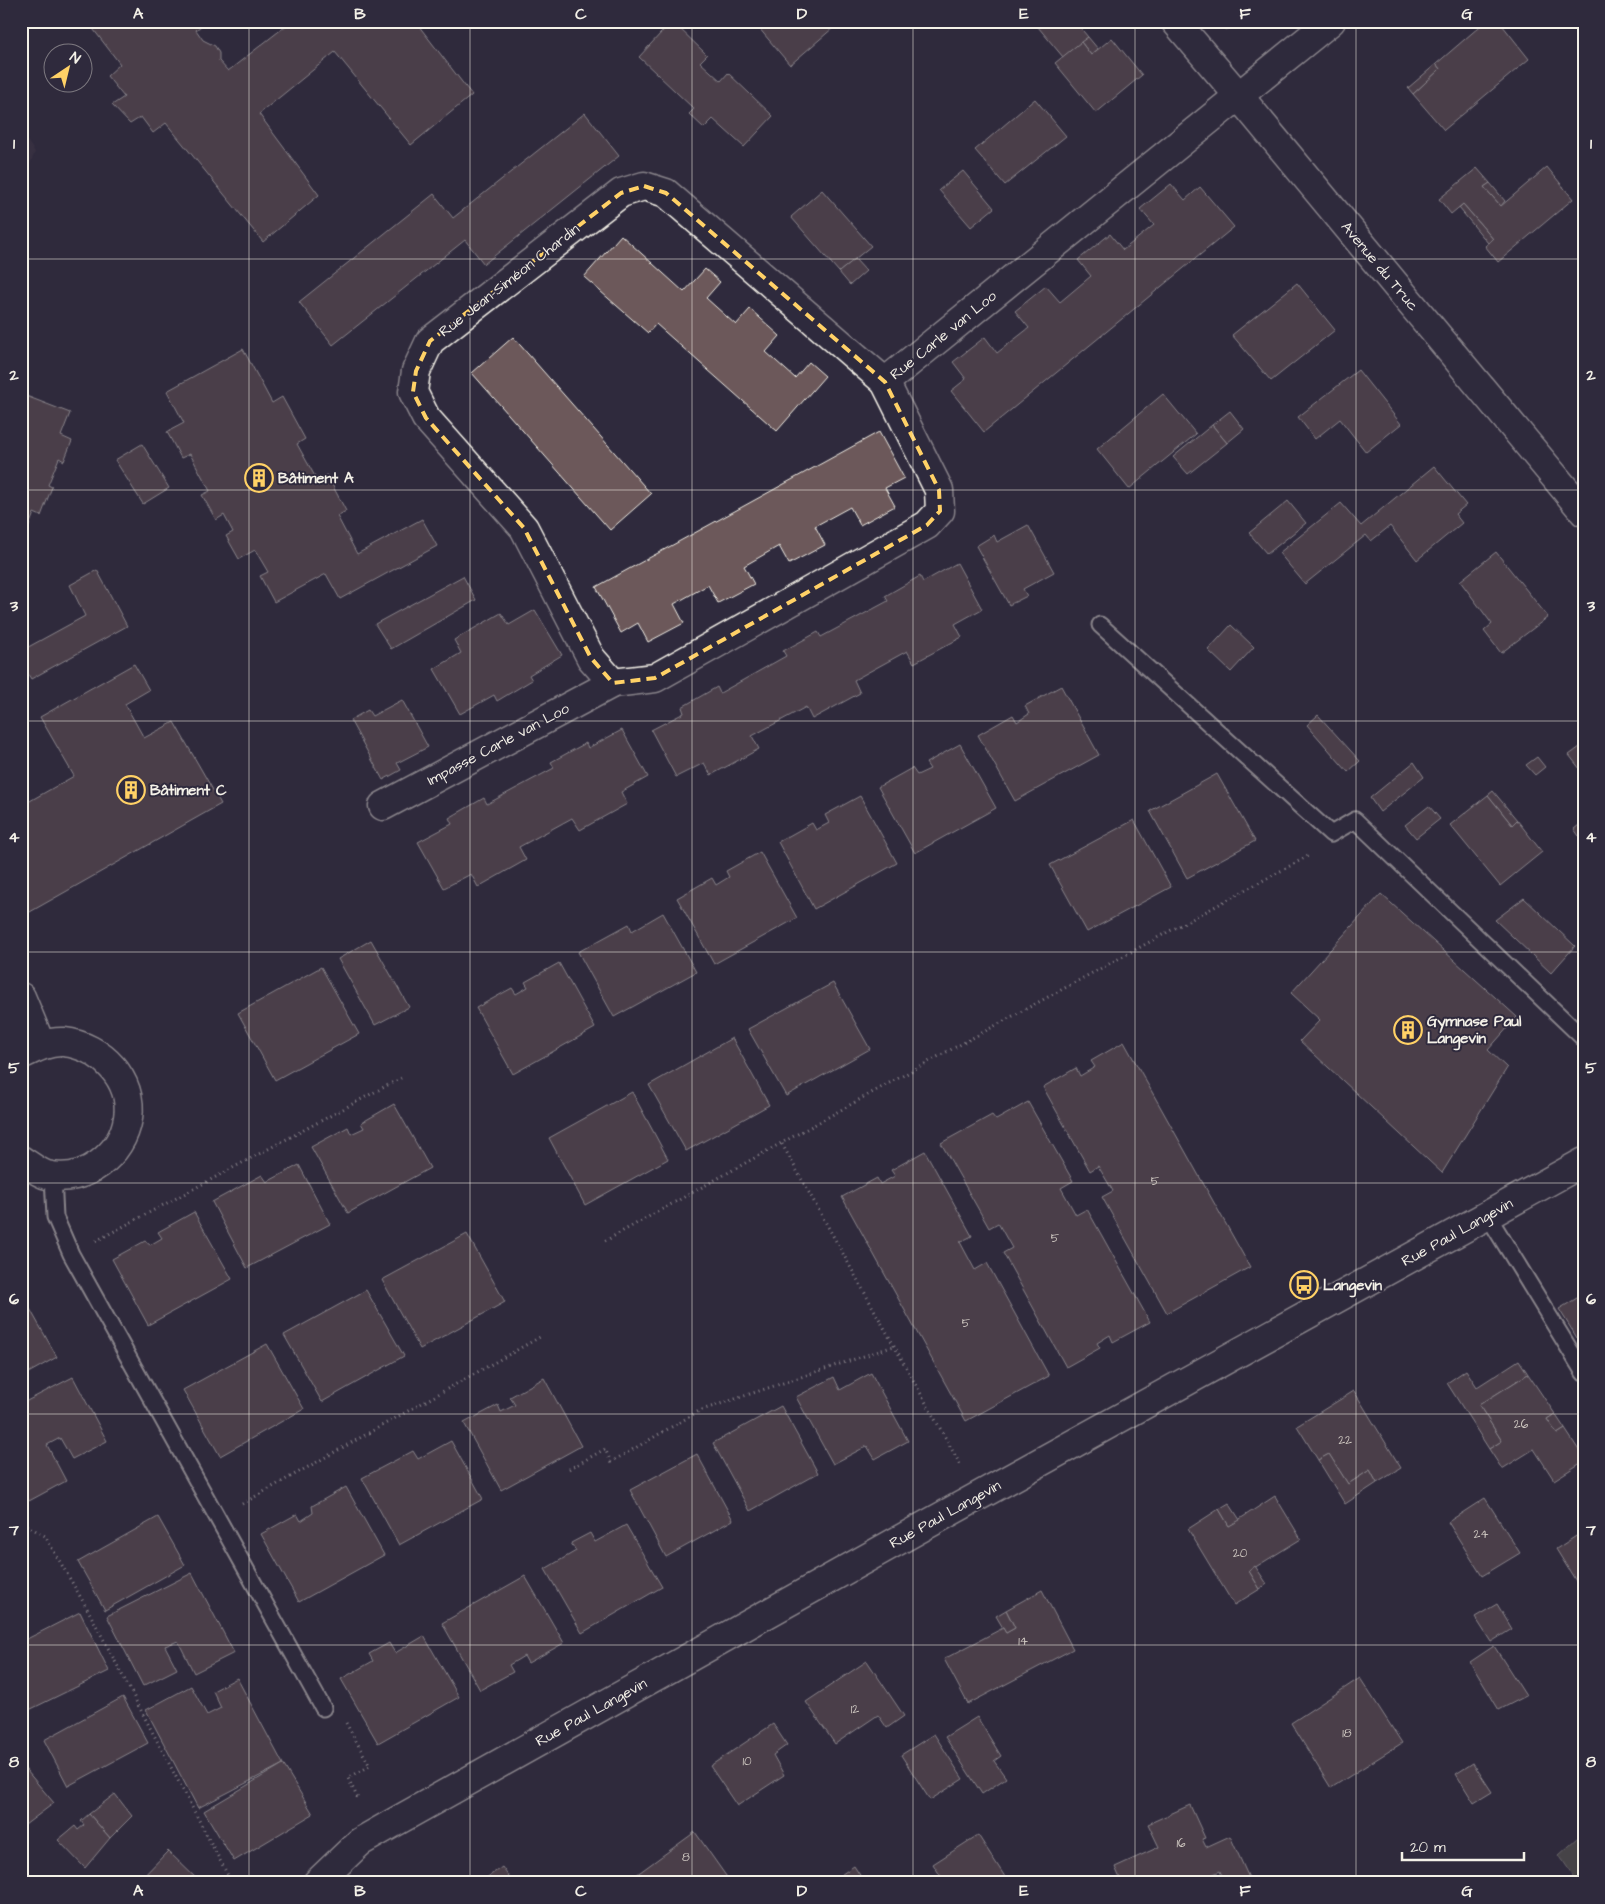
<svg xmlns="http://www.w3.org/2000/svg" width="1605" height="1904" font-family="'Architects Daughter',sans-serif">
<rect width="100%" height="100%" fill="#2f2a3d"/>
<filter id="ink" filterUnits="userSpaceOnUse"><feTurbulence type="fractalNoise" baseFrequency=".02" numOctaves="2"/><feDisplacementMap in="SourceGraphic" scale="10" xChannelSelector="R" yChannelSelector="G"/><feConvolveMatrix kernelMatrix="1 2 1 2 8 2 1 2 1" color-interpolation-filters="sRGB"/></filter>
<g filter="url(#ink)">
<path fill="#413846" d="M21,132l14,20 -14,34z"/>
<g fill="#636456" stroke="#acaa9f">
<path d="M1213,21h35l-22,9z"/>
<path d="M1579,1837l5,5v41h-6l-19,-28z"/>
</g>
<g fill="#6c585a" stroke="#f4f1e8">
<path d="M87,21h120l-11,9 7,10 12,6 4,7v8l9,10 64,-50h123l57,74 -61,50 -76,-93 -76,62 60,81 -56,47 -97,-119 -13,10 -12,-16 -11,7 -18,-19 12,-8 -17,-21 13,-12z"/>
<path d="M672,21l35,34 -7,7 21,19 7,-8 45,43 -29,31 -31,-28 -9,9 -15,-14 5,-5 -55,-52z"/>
<path d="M753,21h88l-51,44z"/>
<path d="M1033,21h50l-5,4 10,12 -25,20z"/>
<path d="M1486,21h13l30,38 -85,71 -31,-36 27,-25 -4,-5z"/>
<path d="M1088,37l10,12 -7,6 -10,-13z"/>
<path d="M1112,38l30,37 -46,38 -41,-50 26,-21 10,13z"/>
<path d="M1436,64l4,5 -27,25 -5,-6z"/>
<path d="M1035,99l31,37 -61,49 -30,-35z"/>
<path d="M585,113l34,43 -135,108 -19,-24 -132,105 -34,-43 135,-108 19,24z"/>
<path d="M1547,167l26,32 -75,63 -13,-16 8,-7 -30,-35 -12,10 -12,-15 38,-31 13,15 -6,4 17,19z"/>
<path d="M963,171l31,37 -23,19 -32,-37z"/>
<path d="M1490,183l15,18 -4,5 -17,-19z"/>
<path d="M1171,184l14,16 15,-13 34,40 -250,205 -33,-41 15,-12 -13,-17 32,-25 12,16 32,-25 -14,-17 31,-25 14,16 31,-26 -13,-16 32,-26 13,16 31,-25 -14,-16z"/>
<path d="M822,190l49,56 -32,26 -48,-55z"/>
<path d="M1463,204l30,35 -5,4 -29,-35z"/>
<path d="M621,235l63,57 21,-23 15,13 -14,16 30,27 14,-16 30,27 -14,16 29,26 14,-16 16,14 -48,55 -121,-107 -8,9 -64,-56z"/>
<path d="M855,259l11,12 -16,14 -11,-13z"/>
<path d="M1297,283l38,47 -64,51 -39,-46z"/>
<path d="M513,337l138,157 -41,36 -138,-157z"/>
<path d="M243,349l29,54 10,-6 23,42 -8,5 20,36 10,-5 19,36 -9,5 20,38 65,-35 15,27 -97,53 -14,-25 -52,28 -14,-26 8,-4 -13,-22 -16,9 -13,-23 7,-4 -9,-17 -8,5 -14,-25 8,-4 -20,-37 -9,4 -14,-26 17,-9 -17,-32z"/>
<path d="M1358,370l43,54 -35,28 -26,-33 -25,20 -17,-22z"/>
<path d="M21,394l49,19 -9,23 11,5 -8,20 -5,-3 -11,27 4,2 -11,29 -7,-3 -13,34z"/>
<path d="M1163,394l33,40 -67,55 -32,-40z"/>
<path d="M1230,411l14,18 -17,14 -15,-18z"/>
<path d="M1212,425l15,18 -39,31 -15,-17z"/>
<path d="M879,432l25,46 -19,10 10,18 -35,19 -10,-18 -35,19 10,19 -36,19 -10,-18 -35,20 10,18 -36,19 -10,-18 -34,19 10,19 -36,19 -10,-19 -17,10 -25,-46z"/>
<path d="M142,444l27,44 -26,16 -28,-44z"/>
<path d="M1434,466l32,39 -11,9 7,9 -45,37 -27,-34 -19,15 -5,-6 -61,49 -26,-31 62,-50 20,23z"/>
<path d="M1288,501l18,22 -39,31 -18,-21z"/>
<path d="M1028,525l26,47 -31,17 4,7 -18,9 -33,-59 18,-11 3,7z"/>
<path d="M1496,552l52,65 -47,36 -17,-22 8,-7 -32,-43z"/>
<path d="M957,563l25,46 -27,15 7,13 -48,26 -7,-12 -53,29 6,13 -48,26 -6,-12 -54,29 7,13 -48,26 -7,-12 -28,14 -25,-47 33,-17 -2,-6 35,-20 3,6 66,-37 -3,-5 35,-19 3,5 67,-36 -3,-5 35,-20 3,6z"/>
<path d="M97,570l30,56 -96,53 -10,-16v-12l64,-35 -15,-31z"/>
<path d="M463,576l13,24 -85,49 -16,-25z"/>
<path d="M535,610l27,45 -33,20 3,5 -35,21 -3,-6 -34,19 -26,-45 27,-16 -7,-13 47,-27 8,12z"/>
<path d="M1231,625l23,22 -23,25 -23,-22z"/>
<path d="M134,664l15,26 -24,14 19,34 30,-16 47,82 -200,113v-111l53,-30 -34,-59z"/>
<path d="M1061,686l38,69 -84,46 -37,-66 35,-20 4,7 12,-8 -4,-8z"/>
<path d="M402,700l26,47 -31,16 4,7 -18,10 -33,-60 18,-10 4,6z"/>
<path d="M1318,715l42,46 -12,11 -41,-47z"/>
<path d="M622,730l26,47 -27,15 6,12 -47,26 -8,-12 -53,29 7,13 -48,27 -7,-13 -27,14 -26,-46 34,-18 -3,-6 35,-20 3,6 67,-36 -3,-6 35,-19 2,5z"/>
<path d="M960,744l36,64 -81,45 -37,-66 34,-19 5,7 13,-6 -4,-6z"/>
<path d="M1584,744v30l-15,-19z"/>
<path d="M1537,757l8,10 -10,8 -9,-10z"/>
<path d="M1414,762l10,15 -44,35 -10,-14z"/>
<path d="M1217,774l38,67 -68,37 -37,-67z"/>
<path d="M1493,791l24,29 -5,5 -24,-30z"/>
<path d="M1488,795l24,30 5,-5 25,32 -42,34 -50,-61z"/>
<path d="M860,796l37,67 -83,46 -36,-67 34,-19 4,7 13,-7 -4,-8z"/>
<path d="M1429,806l11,13 -24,19 -11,-13z"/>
<path d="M1134,820l37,67 -84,45 -37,-67z"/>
<path d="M1584,821v12l-5,3 -5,-7z"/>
<path d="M760,852l37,66 -83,46 -37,-66 35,-20 4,7 13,-8 -3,-6z"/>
<path d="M1381,894l136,123 -29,33 19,18 -65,105 -142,-132 20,-21 -29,-27z"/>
<path d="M1524,898l51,48 -24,27 -56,-53z"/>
<path d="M663,913l33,59 -82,45 -36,-65 51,-28 3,7z"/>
<path d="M371,940l38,67 -34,18 -37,-66z"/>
<path d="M559,963l36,65 -82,46 -37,-66 36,-20 4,6 12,-7 -3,-5z"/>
<path d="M321,967l38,67 -84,46 -37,-67z"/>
<path d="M833,983l37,66 -84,47 -38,-67z"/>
<path d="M732,1038l37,67 -83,46 -37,-66z"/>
<path d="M1124,1042l126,225 -83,46 -65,-116 11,-6 -15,-25 -8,5 -47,-84 33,-19 4,8 15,-9 -4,-6z"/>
<path d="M632,1092l36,67 -83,46 -36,-67z"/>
<path d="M1028,1102l45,79 -12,7 15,27 11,-6 63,113 -37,20 -3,-7 -13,8 3,5 -34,19 -63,-114 9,-5 -14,-25 -9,5 -48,-85 51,-28 4,5z"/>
<path d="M394,1104l36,64 -82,45 -37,-66 37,-20 3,7 13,-6 -3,-5z"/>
<path d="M925,1151l47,85 -12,6 15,28 12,-7 62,113 -83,45 -124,-224 35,-19 3,6 15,-8 -4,-6z"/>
<path d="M299,1165l31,59 -83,44 -35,-66 50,-27 5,7z"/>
<path d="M194,1212l38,67 -84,46 -36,-66 33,-18 5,4 12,-7 -4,-6z"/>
<path d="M467,1234l38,68 -85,47 -38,-69z"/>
<path d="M366,1290l38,66 -82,46 -38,-67z"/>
<path d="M1582,1295l2,4v35l-7,4 -18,-29z"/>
<path d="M30,1309l27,48 -36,20v-63z"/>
<path d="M267,1344l37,65 -84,47 -37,-66z"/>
<path d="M1519,1360l9,14 -49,31 23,36 -13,8 -42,-66 19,-13 11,17z"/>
<path d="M871,1373l37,68 -33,18 -8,-13 -34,18 -37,-67 38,-20 6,13z"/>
<path d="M1528,1374l27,40 -8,5 10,15 8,-5 19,29v3l-30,19 -20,-31 -32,20 -13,-20 13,-8 -23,-36z"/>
<path d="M73,1377l34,64 -35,18 -12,-21 -13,7 19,36 -37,20 -8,-15v-82z"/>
<path d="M544,1378l37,68 -80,44 -37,-67 34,-18 3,7 14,-7 -5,-8z"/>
<path d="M1354,1391l47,77 -24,15 -7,-13 -22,14 -19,-30 -11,6 -21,-34z"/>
<path d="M781,1406l37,67 -68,38 -37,-68z"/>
<path d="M1555,1414l10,15 -8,5 -10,-15z"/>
<path d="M451,1441l32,58 -84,46 -37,-67 51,-27 5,8z"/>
<path d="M697,1454l36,66 -67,37 -36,-67z"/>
<path d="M1329,1454l19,30 22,-14 7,13 -32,21 -27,-44z"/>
<path d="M346,1487l38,68 -85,47 -38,-68 36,-20 4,7 12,-8 -1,-7z"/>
<path d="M1275,1496l26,43 -52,32 11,18 -26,16 -46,-76 31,-20 10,17z"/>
<path d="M1485,1498l35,55 -38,23 -34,-54z"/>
<path d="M1229,1503l11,17 -11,6 -10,-17z"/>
<path d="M158,1517l27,48 -80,45 -27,-48z"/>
<path d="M626,1525l36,62 -80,46 -37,-64 31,-18 -5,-8 19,-10 5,9z"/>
<path d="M1584,1531v63l-28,-45z"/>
<path d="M1255,1566l12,18 -7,5 -11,-18z"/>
<path d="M192,1573l42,80 -40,20 -16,-32 -13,5 12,23 -34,17 -36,-70z"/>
<path d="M525,1576l39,67 -36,20 -4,-7 -15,9 4,7 -33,18 -38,-67z"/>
<path d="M1042,1590l31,59 -105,55 -24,-45 59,-31 3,5 9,-5 -9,-18z"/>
<path d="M1497,1604l15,25 -21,13 -16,-25z"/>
<path d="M1006,1610l9,18 -9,5 -10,-17z"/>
<path d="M80,1612l29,59 -82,40 -6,-11v-58z"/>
<path d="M424,1636l35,61 -81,46 -37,-64 32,-18 -4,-7 20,-11 6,10z"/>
<path d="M1494,1646l32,50 -27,14 -29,-48z"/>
<path d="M867,1661l37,55 -17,12 -9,-13 -43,29 -29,-42z"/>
<path d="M237,1678l46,86 -85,44 -52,-98 45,-24 16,29 14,-7 -8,-17z"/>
<path d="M1360,1678l42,65 -71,45 -40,-65z"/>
<path d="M123,1697l25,46 -80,43 -24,-46z"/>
<path d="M977,1717l24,39 -7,5 12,17 -24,16 -37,-57z"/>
<path d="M773,1724l14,21 -14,10 11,20 -47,31 -27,-40z"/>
<path d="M934,1734l29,45 -33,21 -29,-45z"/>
<path d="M1473,1763l19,29 -18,11 -18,-29z"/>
<path d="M21,1764l33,39 -33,25z"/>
<path d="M283,1764l30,50 -79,47 -30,-50z"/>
<path d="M115,1794l17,22 -22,22 -21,-24z"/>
<path d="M1190,1805l15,33 -3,1 4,8 24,-11 19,42 -11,5h-13l-5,-12 -26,12h-72l-7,-16 44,-20 -11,-23z"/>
<path d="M89,1814l21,24 -25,30 -27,-28 17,-14 3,4 6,-5 -3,-4z"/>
<path d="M695,1832l36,51h-106z"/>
<path d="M978,1835l31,48h-64l-12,-19z"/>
<path d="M168,1851l33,32h-64z"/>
<path d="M854,1866l11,17h-36z"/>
<path d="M502,1867l11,16h-34z"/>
</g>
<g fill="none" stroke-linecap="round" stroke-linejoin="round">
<defs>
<g id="service">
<path d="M1100,625l231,209 24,-14 229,219"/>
<path d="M53,1176l2,41 16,37 252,454"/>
<path d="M1488,1216l96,157"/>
</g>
<g id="minor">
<path d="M1175,21l63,74"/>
<path d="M613,683l-22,-25 -67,-130 -98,-110 -13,-26 3,-21 14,-30 191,-148 23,-7 22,7 219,189"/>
<path d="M383,806l230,-123 42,-5 272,-153 13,-14 -1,-21 -54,-108 446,-361"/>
<path d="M21,997l20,48"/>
<path d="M21,1055c14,-7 28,-14 43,-13 37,4 70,38 64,76 -6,37 -43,66 -81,57 -8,-2 -18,-10 -26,-15"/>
<path d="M317,1883l43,-41 35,-20 522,-292 667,-368"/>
</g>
<path id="tertiary" d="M1238,95l346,417"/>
</defs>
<use href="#service" stroke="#f4f1e8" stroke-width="19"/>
<use href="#minor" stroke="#f4f1e8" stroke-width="31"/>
<use href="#tertiary" stroke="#f4f1e8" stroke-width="31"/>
<g stroke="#f4f1e8" stroke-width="3" stroke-dasharray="1 4" stroke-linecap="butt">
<path d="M782,1144l179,322"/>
<path d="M96,1241l305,-163"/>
<path d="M605,1241l288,-160 417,-226"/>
<path d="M569,1469l36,-20 6,13 88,-51 195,-65"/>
<path d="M242,1504l298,-167"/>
<path d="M21,1533l5,-8 19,11 43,74 144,273"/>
<path d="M346,1723l24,43 -22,12 11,23"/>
</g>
<use href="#service" stroke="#2f2a3d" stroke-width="15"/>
<use href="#minor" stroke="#2f2a3d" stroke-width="28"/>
<use href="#tertiary" stroke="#2f2a3d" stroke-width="28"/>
</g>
</g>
<path d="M0 0H1605V1904H0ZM644,186l22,7 219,189 54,108 1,21 -13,14 -272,153 -42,5 -22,-25 -67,-130 -98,-110 -13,-26 3,-21 14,-30 191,-148z" fill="#2f2a3d" fill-opacity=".55" fill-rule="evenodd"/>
<path fill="none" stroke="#ffd166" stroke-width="4" stroke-dasharray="10 6" stroke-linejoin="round" d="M644,186l22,7 219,189 54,108 1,21 -13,14 -272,153 -42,5 -22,-25 -67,-130 -98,-110 -13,-26 3,-21 14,-30 191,-148z"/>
<path fill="none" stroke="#f4f1e8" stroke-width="1" stroke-opacity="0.55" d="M249,21v1862M470,21v1862M692,21v1862M913,21v1862M1135,21v1862M1356,21v1862M21,259h1563M21,490h1563M21,721h1563M21,952h1563M21,1183h1563M21,1414h1563M21,1645h1563"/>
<defs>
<symbol id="building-ring" viewBox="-11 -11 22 22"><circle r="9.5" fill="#2f2a3d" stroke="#ffd166" stroke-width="1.5"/><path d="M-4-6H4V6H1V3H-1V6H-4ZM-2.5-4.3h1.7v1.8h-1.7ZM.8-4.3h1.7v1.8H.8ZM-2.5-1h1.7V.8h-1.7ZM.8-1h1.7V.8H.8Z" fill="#ffd166"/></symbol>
<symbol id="bus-ring" viewBox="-11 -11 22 22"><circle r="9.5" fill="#2f2a3d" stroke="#ffd166" stroke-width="1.5"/><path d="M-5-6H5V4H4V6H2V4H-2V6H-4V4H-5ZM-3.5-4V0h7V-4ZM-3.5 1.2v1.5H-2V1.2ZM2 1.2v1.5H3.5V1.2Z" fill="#ffd166"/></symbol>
</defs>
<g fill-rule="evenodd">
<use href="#building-ring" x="243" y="462" width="32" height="32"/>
<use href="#building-ring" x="115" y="774" width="32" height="32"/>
<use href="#building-ring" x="1392" y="1014" width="32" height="32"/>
<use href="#bus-ring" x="1288" y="1269" width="32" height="32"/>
</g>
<g text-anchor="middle" stroke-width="4" stroke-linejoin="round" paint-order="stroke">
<g font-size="12" fill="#d2cbc4">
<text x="1155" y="1185">5</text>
<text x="1055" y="1242">5</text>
<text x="966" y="1327">5</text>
<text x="1521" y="1428">26</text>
<text x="1345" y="1444">22</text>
<text x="1481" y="1538">24</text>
<text x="1240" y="1557">20</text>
<text x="1023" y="1645">14</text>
<text x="855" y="1713">12</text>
<text x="1347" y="1737">18</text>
<text x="747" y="1765">10</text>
<text x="1181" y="1847">16</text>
<text x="686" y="1861">8</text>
</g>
<g font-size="15" fill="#f4f1e8" stroke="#2f2a3d">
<text transform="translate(1380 266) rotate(50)" y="5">Avenue du Truc</text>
<text transform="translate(509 280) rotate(-38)" y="5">Rue Jean-Siméon Chardin</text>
<text transform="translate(943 335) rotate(-39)" y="5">Rue Carle van Loo</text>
<text transform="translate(498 744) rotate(-28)" y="5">Impasse Carle van Loo</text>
<text transform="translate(1457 1232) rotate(-29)" y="5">Rue Paul Langevin</text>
<text transform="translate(945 1514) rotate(-29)" y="5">Rue Paul Langevin</text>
<text transform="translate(591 1712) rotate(-29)" y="5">Rue Paul Langevin</text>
</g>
<g font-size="15" font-weight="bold" fill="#f4f1e8" stroke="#2f2a3d" text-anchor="start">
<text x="278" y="483">Bâtiment A</text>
<text x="150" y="795">Bâtiment C</text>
<text x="1427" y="1026">Gymnase Paul<tspan x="1427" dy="17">Langevin</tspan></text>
<text x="1323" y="1290">Langevin</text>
</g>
</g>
<rect width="1605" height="1904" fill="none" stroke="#2f2a3d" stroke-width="55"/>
<g transform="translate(68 68) rotate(35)"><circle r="24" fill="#2f2a3d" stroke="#7e7a81"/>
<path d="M0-4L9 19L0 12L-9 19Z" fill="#ffd166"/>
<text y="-8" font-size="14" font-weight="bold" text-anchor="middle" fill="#f4f1e8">N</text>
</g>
<path d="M1402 1852v8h122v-8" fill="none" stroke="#f4f1e8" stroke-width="2.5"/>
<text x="1410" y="1852" font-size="15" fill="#f4f1e8" stroke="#2f2a3d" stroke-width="4" paint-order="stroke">20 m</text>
<rect x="28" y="28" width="1550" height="1848" fill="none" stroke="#f4f1e8" stroke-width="2"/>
<g font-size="16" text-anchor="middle" font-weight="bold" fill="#f4f1e8">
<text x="138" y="19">A</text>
<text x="360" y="19">B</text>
<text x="581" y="19">C</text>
<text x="802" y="19">D</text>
<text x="1024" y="19">E</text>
<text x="1245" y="19">F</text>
<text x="1467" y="19">G</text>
<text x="14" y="149">1</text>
<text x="1591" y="149">1</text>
<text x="14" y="380">2</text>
<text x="1591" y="380">2</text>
<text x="14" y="611">3</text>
<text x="1591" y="611">3</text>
<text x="14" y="842">4</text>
<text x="1591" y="842">4</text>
<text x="14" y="1073">5</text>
<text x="1591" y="1073">5</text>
<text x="14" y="1304">6</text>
<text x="1591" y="1304">6</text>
<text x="14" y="1535">7</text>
<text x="1591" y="1535">7</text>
<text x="14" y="1767">8</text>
<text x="1591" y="1767">8</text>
<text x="138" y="1896">A</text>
<text x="360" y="1896">B</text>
<text x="581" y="1896">C</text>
<text x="802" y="1896">D</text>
<text x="1024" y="1896">E</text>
<text x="1245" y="1896">F</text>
<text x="1467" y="1896">G</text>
</g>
</svg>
